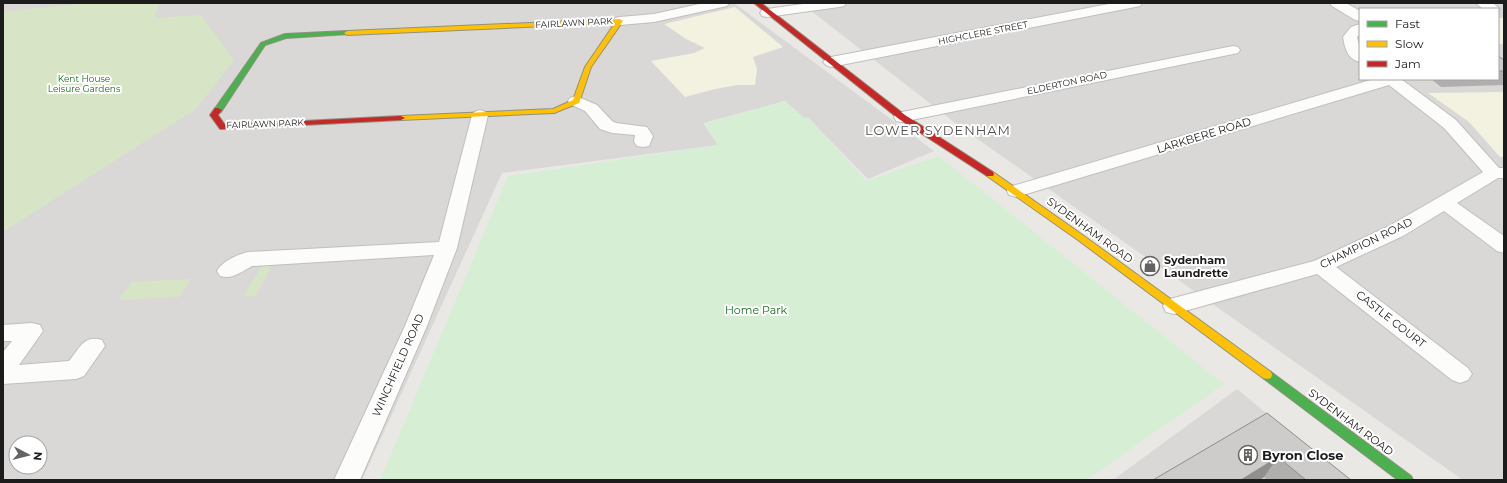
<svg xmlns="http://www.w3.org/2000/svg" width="1507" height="483" font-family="Montserrat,sans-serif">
<rect width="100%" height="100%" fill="#eae8e5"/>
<g fill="#d9d8d6" fill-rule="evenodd">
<path d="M3,3h731l200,148 -66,28 -60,-61h-4l-19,-17 -82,22 15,22 -216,28 -140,307h-359zM16,443h24v24h-24z"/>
<path d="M801,3h703v477h-41l-504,-354zM1360,9h138v70h-138z"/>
<path d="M1237,389l110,91h-234z"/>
</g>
<g fill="#f3f2e1">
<path d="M735,7l48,40 -30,10 4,12 -2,16h-17l-23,4 -30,8 -34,-36 43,-8 11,-5 -19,-9 -22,-15z"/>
<rect x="1498" y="18" width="6" height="26"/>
<path d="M1504,92v65h-4l-31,-35 -41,-29z"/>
</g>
<g fill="#d7e4c6">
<path d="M84,3h76l-6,15 47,-3 33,45 -38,49 -190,121 -3,-2v-216z"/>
<path d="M263,264l6,2 1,4 -15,26 -12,1z"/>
<path d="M191,279l-12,18 -61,3 14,-18z"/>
</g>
<path fill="#d5eed4" d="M785,101l19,17 4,-1 58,64 73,-25 285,228 -138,96h-706l128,-304 210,-31 -14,-22z"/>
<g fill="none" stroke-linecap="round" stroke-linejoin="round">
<defs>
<g id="street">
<path d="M704,3h25l-2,3 -73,16 -34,3 -5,-1 -2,-3 2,-3 5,-1 34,-3z"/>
<path d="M810,3h36l-2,3 -5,1 -72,10 -5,-1 -2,-3 2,-3 5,-1z"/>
<path d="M1114,3h28l-2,3 -5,1 -304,60 -5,-2 -3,-3 3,-3 5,-2z"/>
<path d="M1330,3h16l14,8v10l-5,-1 -23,-14z"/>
<path d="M1476,3h17l7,6 -2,3v-3h-15z"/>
<path d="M1360,24v10l-3,3 3,12v13c-13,-3 -15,-14 -17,-25l8,-10z"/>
<path d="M1233,46l5,1 2,3 -2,3 -336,69 -6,-1 -2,-4 2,-4 6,-1z"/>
<path d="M1374,79h27l55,41 43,48h5v10h-6l-41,25 47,33v17l-7,-2 -53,-40 -41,25 -67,31 132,101 4,6 -4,6 -8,3 -8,-3 -135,-106 -143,40 -8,-2 -3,-6 3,-6 148,-39 75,-35 94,-54 -39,-44 -55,-43 -366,110 -7,2 -7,-2 -2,-4 2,-4z"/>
<path d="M576,96l21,9 15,16 4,2 31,4 6,9 -4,10 -6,1 -6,-1 -3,-4 1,-7 -23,-2 -12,-4 -15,-18 -15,-7 -2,-3 2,-3z"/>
<path d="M480,110l6,2 2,3 -31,133 -30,78 -67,154h-26l71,-154 29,-71 -182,11c-11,6 -20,14 -32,10l-3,-5c5,-10 20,-16 31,-19l191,-10 33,-127 2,-3z"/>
<path d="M32,323l8,2 3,6 -24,34 50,-4c10,-12 15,-27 33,-21l3,6 -21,30 -8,3 -73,5v-32l9,-11h-9v-16z"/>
</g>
<g id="fast">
<path d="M347,31l2,1v2l-63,4 -21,7 -44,67h-3l-4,-2 47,-67 24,-9z"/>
<path d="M1267,371l4,1 140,104 2,4h-15l-135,-102 -1,-3 1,-3z"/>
</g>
<g id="slow">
<path d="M620,19l3,2 -32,46 -12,36 -25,10 -153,7 -4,-2 4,-2 152,-7 20,-9 12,-33 30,-44 -268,12 -3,-2 3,-2z"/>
<path d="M987,172h6l91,64 187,136 1,3 -1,3 -4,1 -4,-1 -185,-138 -91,-64 -1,-2z"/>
</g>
<g id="jam">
<path d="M754,3h7l144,112 88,57 1,2 -1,2h-6l-88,-57z"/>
<path d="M215,108h3l4,2 -4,5 7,10 176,-9 4,2 -4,2 -178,9h-3l-10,-14z"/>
</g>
</defs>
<use href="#street" stroke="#c0bfbd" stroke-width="2"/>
<use href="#fast" stroke="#90917f" stroke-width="2"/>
<use href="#slow" stroke="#90917f" stroke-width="2"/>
<use href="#jam" stroke="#90917f" stroke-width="2"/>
<use href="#street" fill="#fcfcfb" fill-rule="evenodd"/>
<use href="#fast" fill="#4caf50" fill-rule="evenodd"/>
<use href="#slow" fill="#ffc107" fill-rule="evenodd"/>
<use href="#jam" fill="#c62828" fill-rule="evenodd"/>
</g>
<g fill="#b1afae">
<path d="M1498,56l6,4v25l-63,2 -10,-8h67z"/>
<path d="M1267,413l84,67h-84l-3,-3 -4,3h-107z"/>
</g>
<path fill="#908f8d" d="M1278,457l-14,20 -4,3h-19z"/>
<g fill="#ceccca" stroke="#908f8d">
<path d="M1498,56l6,4v11h-6z"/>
<path d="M1267,413l84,67h-45l-28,-23 -37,23h-88z"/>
</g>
<defs>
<symbol id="shop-ring" viewBox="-11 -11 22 22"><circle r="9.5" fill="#fff" stroke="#646362" stroke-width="1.5"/><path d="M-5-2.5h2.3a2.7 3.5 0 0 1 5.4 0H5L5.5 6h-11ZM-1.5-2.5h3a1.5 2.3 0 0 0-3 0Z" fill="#646362"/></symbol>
<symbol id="building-ring" viewBox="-11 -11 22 22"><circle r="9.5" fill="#fff" stroke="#646362" stroke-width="1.5"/><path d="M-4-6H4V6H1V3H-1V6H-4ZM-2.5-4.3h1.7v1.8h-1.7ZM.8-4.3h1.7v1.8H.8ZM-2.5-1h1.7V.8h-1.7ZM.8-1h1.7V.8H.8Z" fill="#646362"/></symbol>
</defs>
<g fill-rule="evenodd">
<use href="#shop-ring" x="1139" y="255" width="22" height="22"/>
<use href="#building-ring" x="1237" y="444" width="22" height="22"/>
</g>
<g text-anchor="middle" stroke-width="4" stroke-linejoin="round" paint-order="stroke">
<g font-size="9" fill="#1c1c1c" stroke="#fff">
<text transform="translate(574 23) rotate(-3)" y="3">FAIRLAWN PARK</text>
<text transform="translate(983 33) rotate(-11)" y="3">HIGHCLERE STREET</text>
<text transform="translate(1067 83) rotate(-12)" y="3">ELDERTON ROAD</text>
<text transform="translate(265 124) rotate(-2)" y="3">FAIRLAWN PARK</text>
</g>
<g font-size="9" fill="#176d1e" stroke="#fff">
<text x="84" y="82">Kent House<tspan x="84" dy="10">Leisure Gardens</tspan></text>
</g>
<g font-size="11" fill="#1c1c1c" stroke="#fff">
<text transform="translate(1204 135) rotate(-17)" y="4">LARKBERE ROAD</text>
<text transform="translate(1090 230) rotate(36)" y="4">SYDENHAM ROAD</text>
<text transform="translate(1366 243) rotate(-26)" y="4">CHAMPION ROAD</text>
<text transform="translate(1391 319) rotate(38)" y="4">CASTLE COURT</text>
<text transform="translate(398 365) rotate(-66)" y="4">WINCHFIELD ROAD</text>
<text transform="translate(1351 422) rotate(37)" y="4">SYDENHAM ROAD</text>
</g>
<g font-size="11" font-weight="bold" fill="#1c1c1c" stroke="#fff" text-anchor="start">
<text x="1164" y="264">Sydenham<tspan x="1164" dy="13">Laundrette</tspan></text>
</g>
<g font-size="11" fill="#176d1e" stroke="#fff">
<text x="756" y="314">Home Park</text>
</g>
<g font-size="13" letter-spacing="1" fill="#4f4f4f" stroke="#fff">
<text x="938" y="135">LOWER SYDENHAM</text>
</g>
<g font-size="13" font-weight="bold" fill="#1c1c1c" stroke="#fff" text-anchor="start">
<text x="1262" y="460">Byron Close</text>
</g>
</g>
<rect width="1507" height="483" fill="none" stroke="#1c1c1c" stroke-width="8"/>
<rect x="1359" y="8" width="140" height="72" fill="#ffffff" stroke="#a4a4a4"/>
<rect x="1367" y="21" width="20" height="6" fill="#4caf50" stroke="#a4a4a4"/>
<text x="1395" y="28" font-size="12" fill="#1c1c1c">Fast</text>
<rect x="1367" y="41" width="20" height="6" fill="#ffc107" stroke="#a4a4a4"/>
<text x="1395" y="48" font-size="12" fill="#1c1c1c">Slow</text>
<rect x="1367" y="61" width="20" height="6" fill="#c62828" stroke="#a4a4a4"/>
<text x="1395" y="68" font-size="12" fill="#1c1c1c">Jam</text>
<g transform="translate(28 455) rotate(97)"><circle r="19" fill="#ffffff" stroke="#a4a4a4"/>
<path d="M0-3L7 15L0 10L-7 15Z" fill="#646362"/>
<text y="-6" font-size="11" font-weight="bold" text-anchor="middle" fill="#1c1c1c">N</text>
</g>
</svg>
